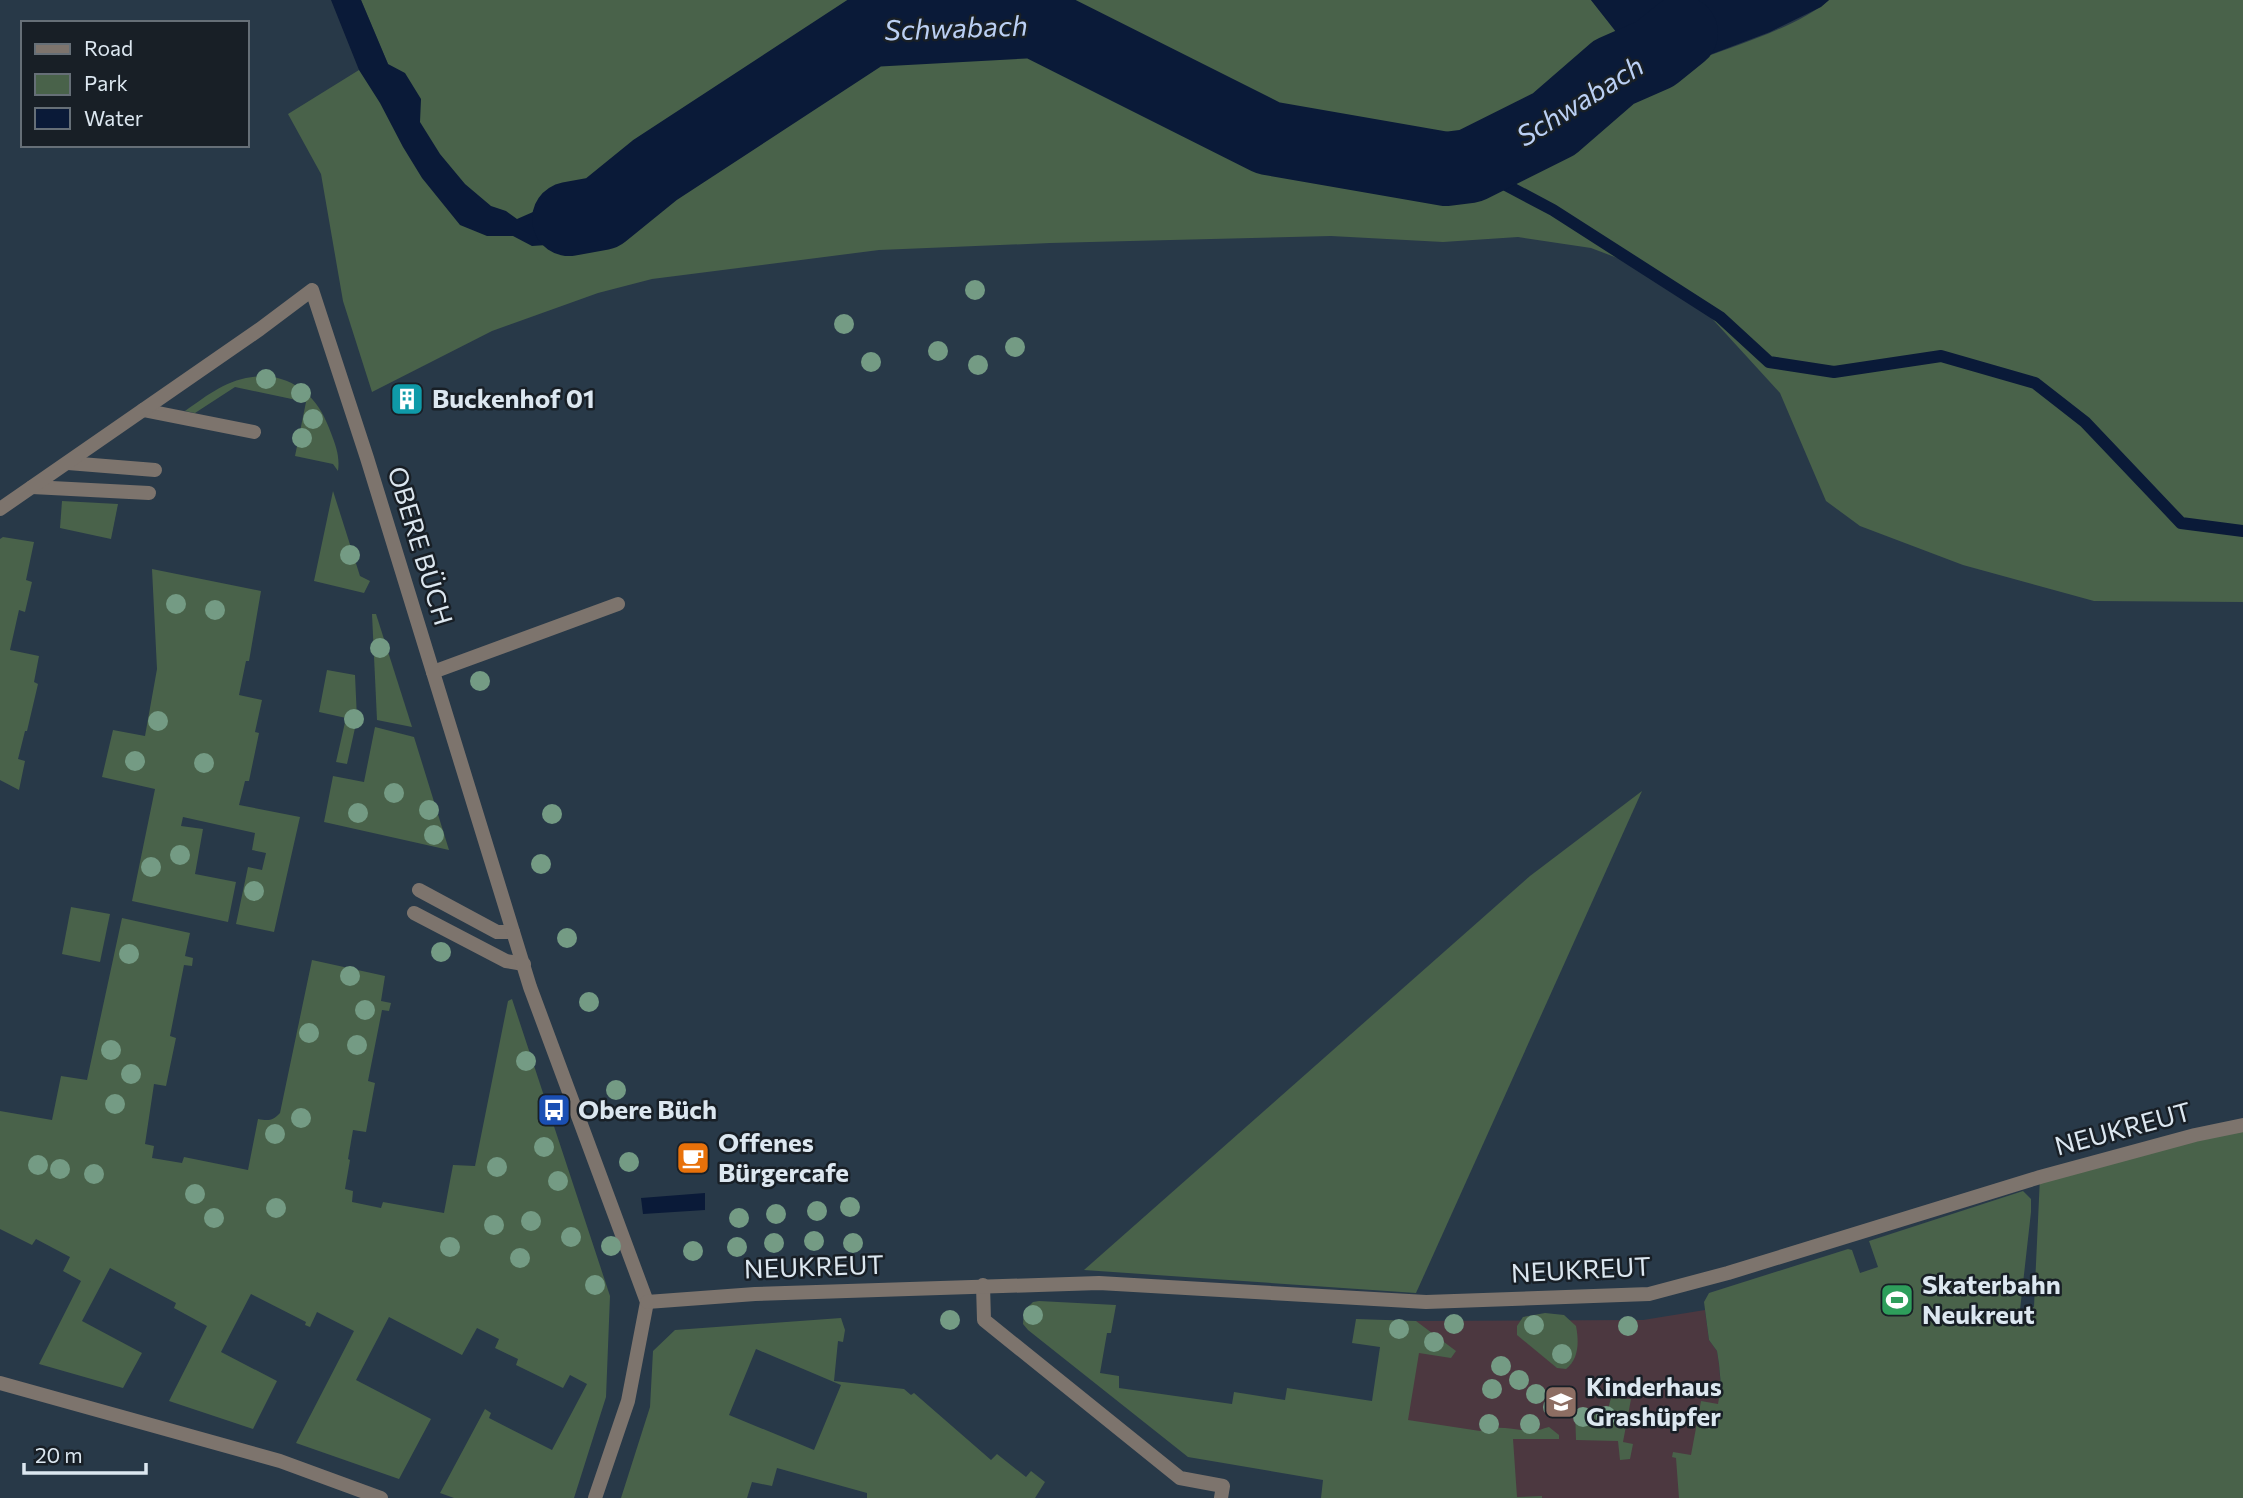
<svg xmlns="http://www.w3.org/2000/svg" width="2243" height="1498" font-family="Commissioner,sans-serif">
<rect width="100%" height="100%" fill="#283948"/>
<path fill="#4c3840" d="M1705,1310l4,30 8,11 2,13 11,134h-343l29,-177 227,-1z"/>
<g fill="#49624a" fill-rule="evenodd">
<path d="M361,0h1230l37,47 -29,33 25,14c20,-10 41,-22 63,-30 40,-16 110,-36 142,-64h414v602l-149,-1 -131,-36 -103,-39 -34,-25 -46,-108 -74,-81 -57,-42 -58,-22 -73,-11 -75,5 -112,-6 -281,7 -171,7 -227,29 -54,14 -106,38 -120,61 -29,-91 -22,-127 -33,-60 71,-44 29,-6z"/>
<path d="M269,376c34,6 51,26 62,57 5,13 9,24 7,38l-5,-7 -38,-8 11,-54 -71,-15 -40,26 -10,-2c28,-20 48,-36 84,-35z"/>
<path d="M333,491l27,85 10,5 -6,12 -50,-12z"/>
<path d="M62,501l56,3 -7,35 -51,-11z"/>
<path d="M3,537l31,5 -8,38 6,2 -7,30 -6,-2 -9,40 29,6 -5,26 4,2 -11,47h-2l-7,28 7,2 -6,29 -19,-10v-241z"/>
<path d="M152,569l109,22 -12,70h-3l-7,34 23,5 -7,32 4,1 -10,48h-4l-6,24 61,12 -26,115 -38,-8 12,-57 14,3 4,-17 -14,-3 3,-17 -72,-16 -2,9 22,3 -8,45 41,8 -8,40 -96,-21 23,-112 -53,-12 11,-47 32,6 12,-67z"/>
<path d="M372,614h4l36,113 -35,-7z"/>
<path d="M327,670l28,5 2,44 -10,45 -11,-2 10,-44 -27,-6z"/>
<path d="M375,727l39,10 35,113 -125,-28 9,-46 31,6z"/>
<path d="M1642,791l-226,502 -332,-23 446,-394z"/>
<path d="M71,907l39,7 -10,48 -38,-8z"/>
<path d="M122,918l68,15 -5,23 8,2 -1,8 -8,-1 -14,71 6,2 -10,48 -12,-2 -9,60 9,2 -2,12 30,5 2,-6 64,13 10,-51c10,2 15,2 22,-6l32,-153 73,16 -4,25 10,2 -2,8 -7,-1 -14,71 7,2 -9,49 -13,-2 -5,29 2,1 -5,29 8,2 -1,11 29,6 2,-6 61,11 9,-48 22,1 33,-165 4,-2 98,297 -4,101 -32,101h-120l-14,-5 45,-84 6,4 -2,5 63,32 35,-66 -17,-9 -7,13 -47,-23 2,-6 -23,-11 4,-9 -22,-11 -15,27 -73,-38 -33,63 75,39 -32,60 -103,-36 58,-112 -37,-19 -7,15 -5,-2 1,-3 -55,-28 -30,58 56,29 -24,48 -84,-28 38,-75 -33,-18 2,-5 -66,-35 -28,53 60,32 -19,35 -84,-24 42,-83 -18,-10 7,-14 -34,-18 -4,6 -32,-16v-118l52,9 9,-44 26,4z"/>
<path d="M2243,1125v373h-564l-3,-40 -4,-1 1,-5 18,3 10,-54 17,3 3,-18 -2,-22 -2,-13 -8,-11 -5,-38 5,-9 139,-44 4,1 8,23 18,-6 -9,-26 154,-50 8,8v13l-11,98 14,-3 6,-130z"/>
<path d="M1039,1301l77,4 -5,28h-4l-7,40 19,3v12l113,16 2,-12 51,8 2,-12 85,13 8,-54 -28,-4 4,-24 60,2 40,30 -5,7 -32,-5 -11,67 72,11c15,-7 36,-1 52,0 6,0 12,-3 17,-4l10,8v4h-46l4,58 25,-1v2h-221l2,-18 -135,-23 -160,-127 -5,-6 1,-13 9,-9z"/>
<path d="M1545,1313l19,2 12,11c3,16 3,33 -10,43l-9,-1 -40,-33v-9l6,-9z"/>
<path d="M841,1318l4,12 -2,12 -5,-1 -4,40 70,8 7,6 3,-2 77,67 6,-6 29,23 5,-6 14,11 -10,16h-168v-5l-90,-25 -5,18 -20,-4 -5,16h-126l29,-91 3,-56 22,-21zM756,1349l85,36 -27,65 -85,-35z"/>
<path d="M1611,1398l20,1 -8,43 10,2 -3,15 -10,1 -2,-19 -42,-1 -1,-30 33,-1z"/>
</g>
<g fill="#0a1a38">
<path d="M331,0h30l27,64 17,9 16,26 -1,23 20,32 25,30 26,22 15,5 11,8 16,-7 19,2 67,-33 36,-11 -31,43 -23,20 -26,10 -43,3 -19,-10h-26l-27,-11 -38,-47 -19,-31 -23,-44 -21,-33z"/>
<path d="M1591,0h238l-8,7 -51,25 -87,33 -55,-18z"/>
<path d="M705,1193v17l-62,4 -2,-16z"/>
</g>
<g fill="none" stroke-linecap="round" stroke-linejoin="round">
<path stroke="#0a1a38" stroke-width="12" d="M1470,166l83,44 167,107 49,45 65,10 107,-16 94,27 50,39 96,101 62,8"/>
<path stroke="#0a1a38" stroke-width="74" d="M569,219l33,-6 53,-43 214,-140 166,-9 233,117 178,31 24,-3 84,-42 60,-52 41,-18 26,-21"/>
<g stroke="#7d746d" stroke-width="14">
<path d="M143,410l111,22"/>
<path d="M68,463l87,7"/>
<path d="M32,487l117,6"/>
<path d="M433,672l185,-68"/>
<path d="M419,890l78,42h16"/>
<path d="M414,913l92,48 18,3"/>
</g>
<g stroke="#7d746d" stroke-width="14">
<path d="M0,509l260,-180 52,-39 55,168 163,529 117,315 -19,99 -33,97"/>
<path d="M983,1285l1,35 196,158 43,8 -2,12"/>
<path d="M647,1302l108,-8 344,-11 327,19 223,-8 79,-21 312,-96 155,-42 48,-10"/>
<path d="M0,1383l280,78 101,37"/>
</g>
</g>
<g fill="#749b84">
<circle cx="975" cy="290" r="10"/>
<circle cx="844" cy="324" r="10"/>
<circle cx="1015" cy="347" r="10"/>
<circle cx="938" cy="351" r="10"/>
<circle cx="871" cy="362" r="10"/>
<circle cx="978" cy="365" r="10"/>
<circle cx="266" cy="379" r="10"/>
<circle cx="301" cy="393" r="10"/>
<circle cx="313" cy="419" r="10"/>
<circle cx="302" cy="438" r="10"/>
<circle cx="350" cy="555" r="10"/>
<circle cx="176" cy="604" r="10"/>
<circle cx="215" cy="610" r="10"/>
<circle cx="380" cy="648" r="10"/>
<circle cx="480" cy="681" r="10"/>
<circle cx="354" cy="719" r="10"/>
<circle cx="158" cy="721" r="10"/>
<circle cx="135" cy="761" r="10"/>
<circle cx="204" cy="763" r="10"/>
<circle cx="394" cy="793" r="10"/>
<circle cx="429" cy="810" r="10"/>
<circle cx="358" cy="813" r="10"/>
<circle cx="552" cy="814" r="10"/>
<circle cx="434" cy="835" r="10"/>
<circle cx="180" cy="855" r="10"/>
<circle cx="541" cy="864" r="10"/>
<circle cx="151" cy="867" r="10"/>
<circle cx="254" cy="891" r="10"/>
<circle cx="567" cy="938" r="10"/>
<circle cx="441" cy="952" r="10"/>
<circle cx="129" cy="954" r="10"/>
<circle cx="350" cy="976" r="10"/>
<circle cx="589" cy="1002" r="10"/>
<circle cx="365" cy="1010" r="10"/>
<circle cx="309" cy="1033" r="10"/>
<circle cx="357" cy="1045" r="10"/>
<circle cx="111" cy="1050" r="10"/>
<circle cx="526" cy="1061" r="10"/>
<circle cx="131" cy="1074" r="10"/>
<circle cx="616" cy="1090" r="10"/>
<circle cx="115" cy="1104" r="10"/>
<circle cx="301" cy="1118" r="10"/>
<circle cx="275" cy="1134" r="10"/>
<circle cx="544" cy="1147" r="10"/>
<circle cx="629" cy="1162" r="10"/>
<circle cx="38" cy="1165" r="10"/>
<circle cx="497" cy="1167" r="10"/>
<circle cx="60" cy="1169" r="10"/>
<circle cx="94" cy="1174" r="10"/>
<circle cx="558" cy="1181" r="10"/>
<circle cx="195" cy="1194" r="10"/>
<circle cx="850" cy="1207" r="10"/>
<circle cx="276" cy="1208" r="10"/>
<circle cx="817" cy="1211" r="10"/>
<circle cx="776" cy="1214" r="10"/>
<circle cx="214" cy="1218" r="10"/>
<circle cx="739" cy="1218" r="10"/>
<circle cx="531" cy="1221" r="10"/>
<circle cx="494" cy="1225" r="10"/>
<circle cx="571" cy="1237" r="10"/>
<circle cx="814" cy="1241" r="10"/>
<circle cx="774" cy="1243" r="10"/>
<circle cx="853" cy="1243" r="10"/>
<circle cx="611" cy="1246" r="10"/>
<circle cx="450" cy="1247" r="10"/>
<circle cx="737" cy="1247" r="10"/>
<circle cx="693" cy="1251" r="10"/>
<circle cx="520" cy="1258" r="10"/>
<circle cx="595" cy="1285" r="10"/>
<circle cx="1033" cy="1315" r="10"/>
<circle cx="950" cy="1320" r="10"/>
<circle cx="1454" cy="1324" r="10"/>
<circle cx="1534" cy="1325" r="10"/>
<circle cx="1628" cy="1326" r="10"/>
<circle cx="1399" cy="1329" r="10"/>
<circle cx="1434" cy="1342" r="10"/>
<circle cx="1562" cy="1354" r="10"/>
<circle cx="1501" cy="1366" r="10"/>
<circle cx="1519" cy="1380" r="10"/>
<circle cx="1492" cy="1389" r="10"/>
<circle cx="1536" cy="1394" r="10"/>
<circle cx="1553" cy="1407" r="10"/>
<circle cx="1606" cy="1416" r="10"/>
<circle cx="1583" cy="1417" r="10"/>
<circle cx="1489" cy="1424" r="10"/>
<circle cx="1530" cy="1424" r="10"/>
</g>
<defs>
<symbol id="building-square" viewBox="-11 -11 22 22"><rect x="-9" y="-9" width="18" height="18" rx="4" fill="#0f9aa8" stroke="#181f26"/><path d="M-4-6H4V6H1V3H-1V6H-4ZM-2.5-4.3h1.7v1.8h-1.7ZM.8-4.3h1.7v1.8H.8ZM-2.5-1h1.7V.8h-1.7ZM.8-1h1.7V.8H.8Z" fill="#fff"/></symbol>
<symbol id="bus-square" viewBox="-11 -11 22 22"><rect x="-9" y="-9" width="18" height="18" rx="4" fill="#1a4fb4" stroke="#181f26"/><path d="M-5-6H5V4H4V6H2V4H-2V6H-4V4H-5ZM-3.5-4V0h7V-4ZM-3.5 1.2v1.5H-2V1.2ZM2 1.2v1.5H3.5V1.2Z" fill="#fff"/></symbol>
<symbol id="cafe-square" viewBox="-11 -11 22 22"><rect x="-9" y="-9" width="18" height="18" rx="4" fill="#e8710a" stroke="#181f26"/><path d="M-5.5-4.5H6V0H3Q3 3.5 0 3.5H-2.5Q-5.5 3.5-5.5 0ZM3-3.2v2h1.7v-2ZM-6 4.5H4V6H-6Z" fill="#fff"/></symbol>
<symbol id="stadium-square" viewBox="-11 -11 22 22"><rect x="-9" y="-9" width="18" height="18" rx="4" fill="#2e9e5b" stroke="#181f26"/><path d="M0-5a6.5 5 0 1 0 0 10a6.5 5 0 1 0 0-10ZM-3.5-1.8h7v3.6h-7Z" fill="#fff"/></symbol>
<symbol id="school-square" viewBox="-11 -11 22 22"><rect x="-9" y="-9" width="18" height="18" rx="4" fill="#8d6e63" stroke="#181f26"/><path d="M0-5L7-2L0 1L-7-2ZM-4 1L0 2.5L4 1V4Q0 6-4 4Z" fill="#fff"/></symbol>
</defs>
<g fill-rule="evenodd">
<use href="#building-square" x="388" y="380" width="38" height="38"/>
<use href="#bus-square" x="535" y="1091" width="38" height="38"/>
<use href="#cafe-square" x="674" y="1139" width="38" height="38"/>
<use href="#stadium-square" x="1878" y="1281" width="38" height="38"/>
<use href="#school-square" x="1542" y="1383" width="38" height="38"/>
</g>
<g text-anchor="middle" stroke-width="5" stroke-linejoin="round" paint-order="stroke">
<g font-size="26" font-weight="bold" fill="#dce7f0" stroke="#181f26" text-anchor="start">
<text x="432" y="408">Buckenhof 01</text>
<text x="578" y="1119">Obere Büch</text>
<text x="718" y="1152">Offenes<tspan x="718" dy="30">Bürgercafe</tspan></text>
<text x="1922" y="1294">Skaterbahn<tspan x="1922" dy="30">Neukreut</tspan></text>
<text x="1586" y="1396">Kinderhaus<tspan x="1586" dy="30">Grashüpfer</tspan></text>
</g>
<g font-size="26" fill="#dce7f0" stroke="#181f26">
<text transform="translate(420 546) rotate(73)" y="9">OBERE BÜCH</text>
<text transform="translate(2123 1129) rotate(-15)" y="9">NEUKREUT</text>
<text transform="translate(814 1267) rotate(-2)" y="9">NEUKREUT</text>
<text transform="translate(1581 1270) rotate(-3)" y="9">NEUKREUT</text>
</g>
<g font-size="28" font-style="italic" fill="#bbd0f4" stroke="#181f26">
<text transform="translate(956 28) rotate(-2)" y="10">Schwabach</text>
<text transform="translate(1580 101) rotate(-32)" y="10">Schwabach</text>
</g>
</g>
<rect x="21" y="21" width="228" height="126" fill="#181f26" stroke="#666f77" stroke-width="2"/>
<rect x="35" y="44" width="35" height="10" fill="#7d746d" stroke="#666f77" stroke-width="2"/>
<text x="84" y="56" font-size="21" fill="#dce7f0">Road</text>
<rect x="35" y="74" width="35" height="21" fill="#49624a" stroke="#666f77" stroke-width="2"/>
<text x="84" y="91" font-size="21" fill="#dce7f0">Park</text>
<rect x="35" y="108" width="35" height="21" fill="#0a1a38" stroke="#666f77" stroke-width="2"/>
<text x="84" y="126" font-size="21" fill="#dce7f0">Water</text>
<path d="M24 1463v10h122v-10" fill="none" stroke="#dce7f0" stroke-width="3.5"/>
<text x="35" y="1463" font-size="21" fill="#dce7f0" stroke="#181f26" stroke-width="5" paint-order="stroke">20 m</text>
</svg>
